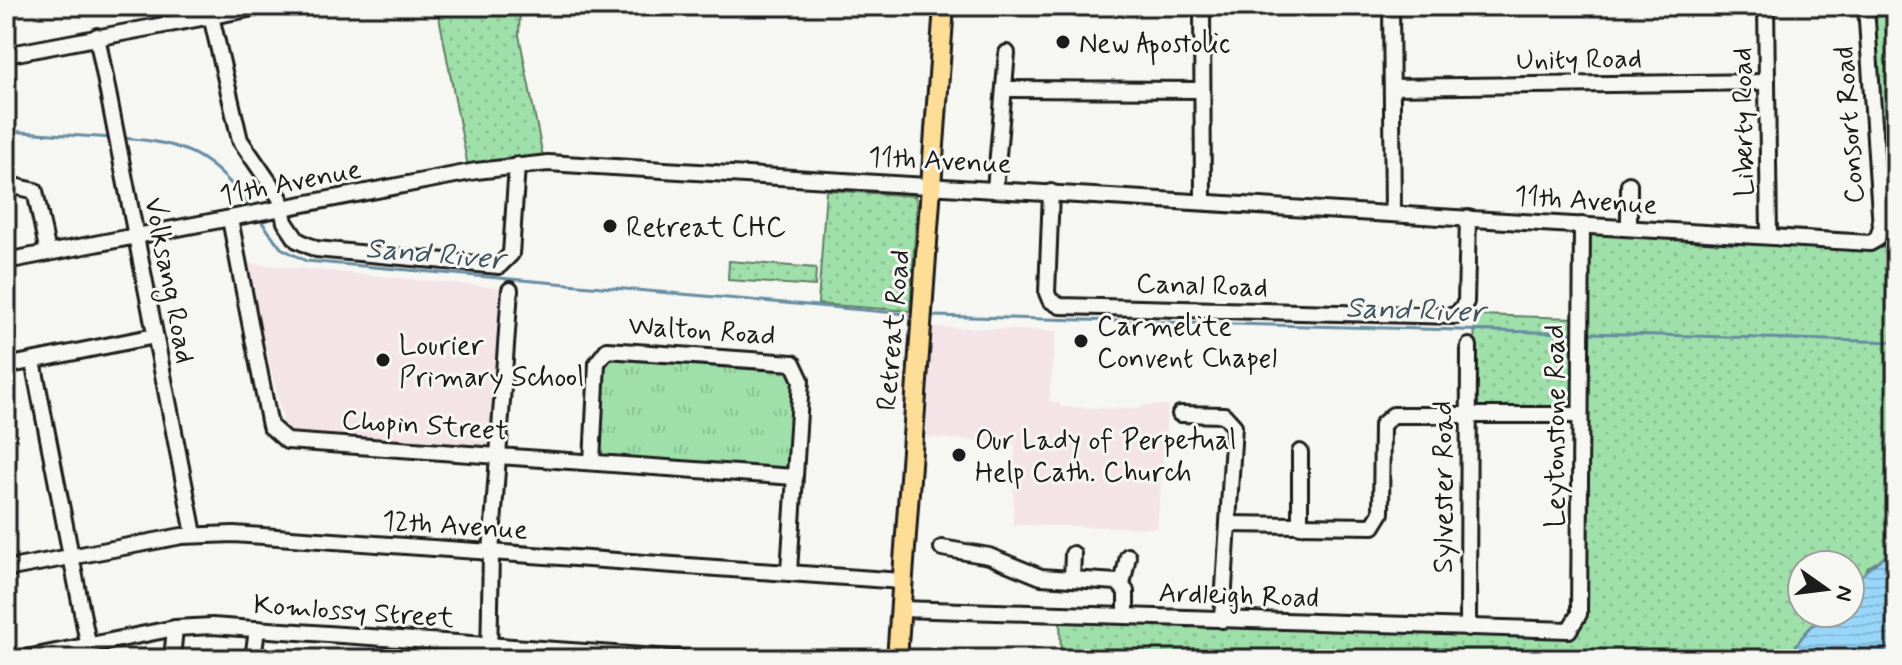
<svg xmlns="http://www.w3.org/2000/svg" width="1902" height="665" font-family="Mynerve,sans-serif">
<defs>
<pattern id="grass-dots" width="8" height="8" patternUnits="userSpaceOnUse" patternTransform="scale(2)"><rect width="8" height="8" fill="#9fe0aa"/><path d="M2 2h.1M6 6h.1" fill="none" stroke="#88c092" stroke-width="1.8" stroke-linecap="round"/></pattern>
<pattern id="park-tufts" width="24" height="20" patternUnits="userSpaceOnUse" patternTransform="scale(2)"><rect width="24" height="20" fill="#9fe0aa"/><path d="M3 7l-1-3M5 7V3M7 7l1-3M15 17l-1-3M17 17v-4M19 17l1-3" fill="none" stroke="#88c092"/></pattern>
<pattern id="water-rules" width="6" height="5" patternUnits="userSpaceOnUse" patternTransform="scale(2)"><rect width="6" height="5" fill="#98d6f9"/><path d="M0 2.5h6" fill="none" stroke="#82b7d5"/></pattern>
</defs>
<rect width="100%" height="100%" fill="#f6f6f2"/>
<filter id="ink" filterUnits="userSpaceOnUse"><feTurbulence type="fractalNoise" baseFrequency=".0125" numOctaves="2"/><feDisplacementMap in="SourceGraphic" scale="16" xChannelSelector="R" yChannelSelector="G"/><feConvolveMatrix kernelMatrix="1 2 1 2 8 2 1 2 1" color-interpolation-filters="sRGB"/></filter>
<g filter="url(#ink)">
<g fill="#f4e4e8">
<path d="M246,263l256,25 -12,157 -204,-13z"/>
<path d="M933,327l123,4 -7,70 11,2v4l81,2 2,-4h25l-11,123 -144,-3 2,-81 -89,-7z"/>
</g>
<g fill="url(#grass-dots)" stroke="#5e7e63" stroke-width="2">
<path d="M437,6h83l-1,29 24,122 -75,10z"/>
<path d="M1871,6h25v545l-28,16 -18,32v-34h-48v48h43l-6,9c-27,-12 -39,20 -52,37h-726l-1,-40 516,11 13,-395 8,-4 290,17z"/>
<path d="M826,190l89,6 2,9 -7,106 -92,-7z"/>
<path d="M729,261l87,7 -1,18 -87,-6z"/>
<path d="M1475,315l101,3 -2,87 -3,3h-94l-4,-7z"/>
</g>
<path fill="url(#park-tufts)" stroke="#5e7e63" stroke-width="2" d="M612,354l182,17 -4,91 -3,8 -184,-13 -5,-7 5,-90z"/>
<path fill="url(#water-rules)" stroke="#668ca1" stroke-width="2" d="M1891,551h5v108h-109c14,-17 25,-48 52,-37l6,-9h5c0,-39 15,-39 41,-62z"/>
<g fill="none" stroke-linecap="round" stroke-linejoin="round">
<g stroke="#668ca1" stroke-width="3">
<path d="M6,131l107,7"/>
<path d="M120,138c65,4 92,17 131,70"/>
<path d="M258,217l23,31 25,13 602,53"/>
<path d="M933,316l643,17"/>
<path d="M1588,333l308,9"/>
</g>
<defs>
<g id="minor">
<path d="M1202,6l1,196"/>
<path d="M1391,6l2,207"/>
<path d="M1766,6l3,230"/>
<path d="M211,16l29,124 40,58 5,24 12,18 19,9 183,17 12,-12 6,-89"/>
<path d="M97,36l97,498"/>
<path d="M6,55l258,-49"/>
<path d="M1392,87l375,-5"/>
<path d="M1004,89l198,1"/>
<path d="M6,184l29,7 13,62"/>
<path d="M995,189l12,-136"/>
<path d="M1051,192l-4,101 3,7 10,6 396,10 10,-14 2,-84"/>
<path d="M230,219l40,207 17,15 507,36"/>
<path d="M1629,228v-44"/>
<path d="M6,261l470,-90 72,-8 1322,80 7,-4 4,-11 -15,-222"/>
<path d="M33,361l55,282v16"/>
<path d="M6,366l149,-30"/>
<path d="M1180,414l44,1 10,11 -12,194"/>
<path d="M592,462l5,-99 10,-13 186,13 8,17 -12,192"/>
<path d="M1228,524l145,2 8,-13 1,-88 11,-10h186"/>
<path d="M1300,526v-74"/>
<path d="M942,548l47,8 52,21 76,5 9,9v25"/>
<path d="M6,569l176,-33 52,-2 668,47"/>
<path d="M1072,578l1,-24"/>
<path d="M1122,585l6,-29"/>
<path d="M901,609l668,21 10,-16 3,-389"/>
<path d="M1468,628l1,-282"/>
<path d="M21,659l154,-31 37,-2 474,33"/>
<path d="M172,659l3,-31"/>
<path d="M253,659l4,-30"/>
<path d="M489,659l2,-106 19,-263"/>
</g>
<path id="major" d="M897,659l47,-653"/>
</defs>
<use href="#minor" stroke="#1c1c1c" stroke-width="20"/>
<use href="#major" stroke="#1c1c1c" stroke-width="24"/>
<use href="#minor" stroke="#f6f6f2" stroke-width="14"/>
<use href="#major" stroke="#fedd96" stroke-width="18"/>
</g>
</g>
<g fill="#1c1c1c" stroke="#f6f6f2" stroke-width="3">
<circle cx="1063" cy="42" r="8"/>
<circle cx="610" cy="226" r="8"/>
<circle cx="1081" cy="341" r="8"/>
<circle cx="383" cy="360" r="8"/>
<circle cx="959" cy="455" r="8"/>
</g>
<g text-anchor="middle" stroke-width="6" stroke-linejoin="round" paint-order="stroke">
<g font-size="28" fill="#1c1c1c" stroke="#f6f6f2" text-anchor="start">
<text x="1079" y="52">New Apostolic</text>
<text x="626" y="236">Retreat CHC</text>
<text x="1097" y="335">Carmelite<tspan x="1097" dy="32">Convent Chapel</tspan></text>
<text x="399" y="354">Lourier<tspan x="399" dy="32">Primary School</tspan></text>
<text x="975" y="449">Our Lady of Perpetual<tspan x="975" dy="32">Help Cath. Church</tspan></text>
</g>
<g font-size="28" fill="#1c1c1c" stroke="#f6f6f2">
<text transform="translate(1579 58) rotate(-1)" y="10">Unity Road</text>
<text transform="translate(1742 122) rotate(-91)" y="10">Liberty Road</text>
<text transform="translate(1848 125) rotate(-94)" y="10">Consort Road</text>
<text transform="translate(940 159) rotate(3)" y="10">11th Avenue</text>
<text transform="translate(290 181) rotate(-11)" y="10">11th Avenue</text>
<text transform="translate(1586 199) rotate(4)" y="10">11th Avenue</text>
<text transform="translate(171 280) rotate(79)" y="10">Volksang Road</text>
<text transform="translate(1202 284) rotate(2)" y="10">Canal Road</text>
<text transform="translate(702 329) rotate(4)" y="10">Walton Road</text>
<text transform="translate(892 330) rotate(-85)" y="10">Retreat Road</text>
<text transform="translate(425 424) rotate(4)" y="10">Chopin Street</text>
<text transform="translate(1554 426) rotate(-90)" y="10">Leytonstone Road</text>
<text transform="translate(1442 487) rotate(-90)" y="10">Sylvester Road</text>
<text transform="translate(455 524) rotate(4)" y="10">12th Avenue</text>
<text transform="translate(1239 594) rotate(2)" y="10">Ardleigh Road</text>
<text transform="translate(354 610) rotate(4)" y="10">Komlossy Street</text>
</g>
<g font-size="30" font-style="italic" fill="#41545e" stroke="#f6f6f2">
<text transform="translate(435 253) rotate(5)" y="10">Sand River</text>
<text transform="translate(1415 309) rotate(2)" y="10">Sand River</text>
</g>
</g>
<rect width="1902" height="665" fill="none" stroke="#f6f6f2" stroke-width="32"/>
<rect x="16" y="16" width="1870" height="633" fill="none" stroke="#1c1c1c" stroke-width="3" filter="url(#ink)"/>
<g transform="translate(1826 589) rotate(104)"><circle r="38" fill="#f6f6f2" stroke="#9f9f9c" stroke-width="2"/>
<path d="M0-6L14 30L0 20L-14 30Z" fill="#1c1c1c"/>
<text y="-12" font-size="22" font-weight="bold" text-anchor="middle" fill="#1c1c1c">N</text>
</g>
</svg>
